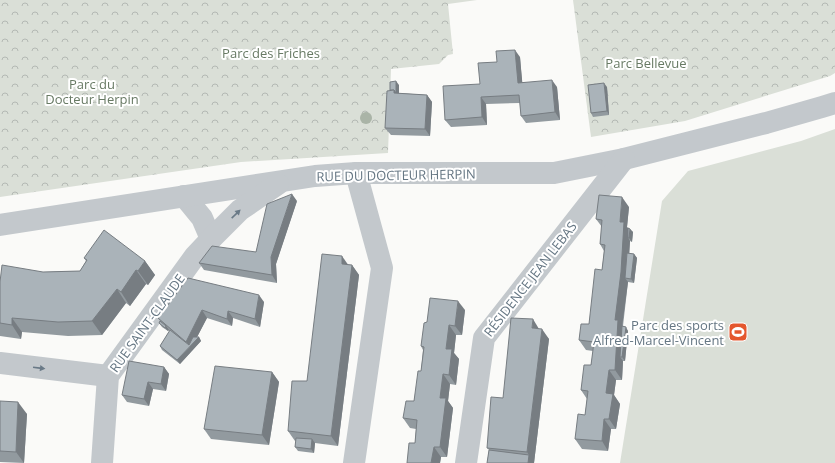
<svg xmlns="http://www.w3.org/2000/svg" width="835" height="463" font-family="'Open Sans',sans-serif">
<defs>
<pattern id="forest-crowns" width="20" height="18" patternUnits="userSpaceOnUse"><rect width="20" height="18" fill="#dadfd7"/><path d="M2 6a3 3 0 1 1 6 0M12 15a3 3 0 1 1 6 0" fill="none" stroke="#b4b9b4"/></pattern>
</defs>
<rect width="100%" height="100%" fill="#fafaf8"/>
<path fill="#dadfd7" d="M835,129v334h-215l42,-262 26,-30 113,-30z"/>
<g fill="url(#forest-crowns)">
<path d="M0,0h477l-29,4 5,50 -5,1 -9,9 -48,5 -3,84 -147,9 -241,35z"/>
<path d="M573,0h262v73l-5,3 -145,45 -94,16z"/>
</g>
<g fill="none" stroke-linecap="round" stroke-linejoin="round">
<g stroke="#c3c8cc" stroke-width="22">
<path d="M184,196l18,22 9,21"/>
<path d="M0,225l315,-49 41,-3h198l70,-14 142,-36 56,-16 13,-4"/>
<path d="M0,363l108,13"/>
<path d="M102,463l6,-87 87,-120 16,-17 29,-29 38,-26"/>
<path d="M354,463l28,-195 -26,-95"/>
<path d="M466,463l18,-125 140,-179"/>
</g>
</g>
<circle fill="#aab4a7" cx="366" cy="118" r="6"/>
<g fill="#929a9f">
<path d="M520,57l2,25 35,5 3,33 -34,3 -5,-7 -1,-13 -34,1 1,21 -36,2 -6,-7 35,-36 17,-22z"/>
<path d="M399,85v8l28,2 5,7 -2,34 -39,-1 -6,-7z"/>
<path d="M607,87l2,28 -16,2 -2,-4z"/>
<path d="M297,201l-21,63 1,19 -73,-13 -5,-7 57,-11z"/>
<path d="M629,207l-2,20 1,1 2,1 3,3 -1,10 -2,-1 -1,12 5,1 3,4 -3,25 -6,-1 -5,44 5,5 -3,30h-2l-1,19h-6l-2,15 6,9 -4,25h-5l-3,22 -26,-2 -7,-10 10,-24 2,-16 -6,-9 10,-25 2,-14 -7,-1 -7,-10 10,-16 13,-54 2,-19 -4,-7 2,-17 -6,-8z"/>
<path d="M84,258l61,3 10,14 -7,10 -2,-1 -16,22 -4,-3 -24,32 -34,1 -46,-4 -1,7 -21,-3v-54l43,-10 37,-1 6,-10z"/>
<path d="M349,265h3l7,10 -21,171 -23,-3 -1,10 -16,-2 -3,-4 1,-6h-1l-7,-10 19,-50z"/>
<path d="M188,278l76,24 -4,25 -27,-9 -1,8 -25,-8 -10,19h2l2,4 -21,23 -18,-14 -2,-4 10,-15 -1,-1 -1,1 -6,-4 -3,-4 1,-2 -2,-3z"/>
<path d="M465,310l-3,25h-6l-2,18 5,6 -3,26 -6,-1 -2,17 5,7 -6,49h-6l-1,6h-33l8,-20 1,-14 -6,-1 -7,-10 11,-17 7,-30 2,-21 -2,-4 6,-24z"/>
<path d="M539,329l10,10 -15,124h-47l2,-13 -2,-2 16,-50z"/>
<path d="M164,367l5,7 -3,17 -13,-2 -4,17 -22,-4 -5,-7z"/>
<path d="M272,372l7,10 -10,63 -58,-6 -7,-10z"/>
<path d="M0,401l27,13 -3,49 -24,-1z"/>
</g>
<g fill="#777d82">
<path d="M515,50l5,7 3,33 -5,-7z"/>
<path d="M552,80l5,7 3,33 -5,-8z"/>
<path d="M396,81l3,4v15l-5,-7v-3z"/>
<path d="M604,83l3,4 2,28 -2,-4z"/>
<path d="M427,95l5,7 -2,34 -5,-7z"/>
<path d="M481,97l5,7 1,21 -5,-8z"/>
<path d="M292,194l5,7 -21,63 1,19 -5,-8 -1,-18z"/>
<path d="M622,197l7,10 -2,20 3,4v-2l3,3 -1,10 -3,-4h-1l2,3 -2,37h-3l3,4 -6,45h4l2,4 -3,30 -3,-4h-2l3,4 -1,19 -7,-10v-50l5,-98z"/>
<path d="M634,254l3,4 -3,25 -3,-4z"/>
<path d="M342,256l7,10 -7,-2z"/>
<path d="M145,261l10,14 -7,10 -10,-14z"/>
<path d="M352,265l7,10 -21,171 -7,-10z"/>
<path d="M136,270l10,14 -16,22 -9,-14z"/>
<path d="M117,289l9,14 -24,32 -10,-14z"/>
<path d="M259,295l5,7 -4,25 -5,-8z"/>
<path d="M458,301l7,9 -3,25 -7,-9z"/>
<path d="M202,310l5,8 -12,23 4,-4 2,4 -21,23 -3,-4 13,-13 -4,-5z"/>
<path d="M228,311l5,7 -1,8 -5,-7z"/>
<path d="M12,318l10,14 -1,7 -9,-14z"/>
<path d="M533,319l6,10 -7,-1z"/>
<path d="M449,325l7,10 -2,18 5,6 -3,26 -7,-10 -3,-26z"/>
<path d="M166,326l3,4 -1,1 -3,-3z"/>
<path d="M542,329l7,10 -15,124h-7l2,-8 -2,-3z"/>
<path d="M164,367l5,7 -3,17 -5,-7z"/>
<path d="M609,370l7,10 -2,15 6,9 -4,25 -7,-10 -3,-26z"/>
<path d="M272,372l7,10 -10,63 -7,-10z"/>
<path d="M443,374l7,10 -2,17 5,7 -6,49 -7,-10v-49z"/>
<path d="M148,382l5,7 -4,17 -5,-7z"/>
<path d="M18,402l9,12 -3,49 -8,-11z"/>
<path d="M604,419l7,10 -3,22 -6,-10z"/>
<path d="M312,439l3,4 -1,10 -3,-4z"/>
<path d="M434,447l7,10 -1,6h-9z"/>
</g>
<g fill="#aab3b9" stroke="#777d82">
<path d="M515,50l3,33 34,-3 3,32 -34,4 -2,-21 -38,2 1,20 -37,3 -2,-34 37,-2 -2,-21 19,-1 -1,-11z"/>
<path d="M396,81v12l-2,-3h-4v-8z"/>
<path d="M604,83l3,28 -16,2 -3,-28z"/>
<path d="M394,90v3l33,2 -2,34 -40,-1 2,-37z"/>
<path d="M292,194l-21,63 1,18 -73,-12 13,-17 44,6 11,-48z"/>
<path d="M599,195l23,2 -2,25h4l-3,50 -6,48h3l-3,50h-6l-3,23 7,1 -4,25h-5l-2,22 -27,-2 3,-25 7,1 3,-24 -7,-1 3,-25h7l3,-23 -15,-2 2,-16h8l6,-55 7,1 3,-25 -5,-1 2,-24 -6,-1z"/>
<path d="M628,228l2,1 -1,9h-1z"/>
<path d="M104,230l41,31 -7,10 -2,-1 -15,22 -4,-3 -25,32 -34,1 -46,-4v7l-12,-2v-41l2,-17 41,7 37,-1 7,-11 -3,-2z"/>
<path d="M627,253l7,1 -3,25 -6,-1z"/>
<path d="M322,254l20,2v8l10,1 -21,171 -43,-5 4,-50h15z"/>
<path d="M188,278l71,17 -4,24 -27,-8 -1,8 -25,-9 -16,32 -28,-24z"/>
<path d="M430,298l28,3 -3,25 -6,-1 -3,24h6l-3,26 -6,-1 -3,24h6l-6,49h-6l-3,16h-24l2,-20h6l2,-23 -14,-2 3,-17h8l4,-30h3l3,-24 -3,-1 3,-23 3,-1z"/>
<path d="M511,318l22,1 -1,9 10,1 -15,123 -40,-4 4,-51 12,1z"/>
<path d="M160,321l6,5 -1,2 -6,-5z"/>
<path d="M622,326l4,1 -4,30h-2z"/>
<path d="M170,330l19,15 4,-8h6l-22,23 -17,-14z"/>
<path d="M129,361l35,6 -3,17 -13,-2 -4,17 -22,-4z"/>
<path d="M215,366l57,6 -10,63 -58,-6z"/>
<path d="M0,401l18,1 -2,50 -16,-1z"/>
<path d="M296,438l16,1 -1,10 -16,-2z"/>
<path d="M489,450l40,5 -1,8h-41z"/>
</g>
<defs><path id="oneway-solid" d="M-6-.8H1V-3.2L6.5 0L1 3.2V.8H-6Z"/></defs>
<g fill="#6a7a87">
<use href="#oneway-solid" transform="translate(236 214) rotate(-44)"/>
<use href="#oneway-solid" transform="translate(39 368) rotate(7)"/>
</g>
<defs>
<symbol id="stadium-square" viewBox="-11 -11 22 22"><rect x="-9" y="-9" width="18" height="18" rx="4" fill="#e4572e" stroke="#fff"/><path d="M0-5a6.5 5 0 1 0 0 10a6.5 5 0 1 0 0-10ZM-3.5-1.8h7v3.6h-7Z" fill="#fff"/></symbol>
</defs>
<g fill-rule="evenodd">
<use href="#stadium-square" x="727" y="321" width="22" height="22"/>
</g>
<g text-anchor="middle" stroke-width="4" stroke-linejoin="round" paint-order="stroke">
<g font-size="13" fill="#687a64" stroke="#fff">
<text x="271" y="58">Parc des Friches</text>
<text x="646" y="68">Parc Bellevue</text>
<text x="92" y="89">Parc du<tspan x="92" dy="15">Docteur Herpin</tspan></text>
</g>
<g font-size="13" fill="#657683" stroke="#fff">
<text transform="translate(396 175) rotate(-1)" y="5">RUE DU DOCTEUR HERPIN</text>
<text transform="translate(530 279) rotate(-52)" y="5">RÉSIDENCE JEAN LEBAS</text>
<text transform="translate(147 323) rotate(-54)" y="5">RUE SAINT-CLAUDE</text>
</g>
<g font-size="13" fill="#657683" stroke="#fff" text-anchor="end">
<text x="724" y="330">Parc des sports<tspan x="724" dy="15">Alfred-Marcel-Vincent</tspan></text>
</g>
</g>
</svg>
